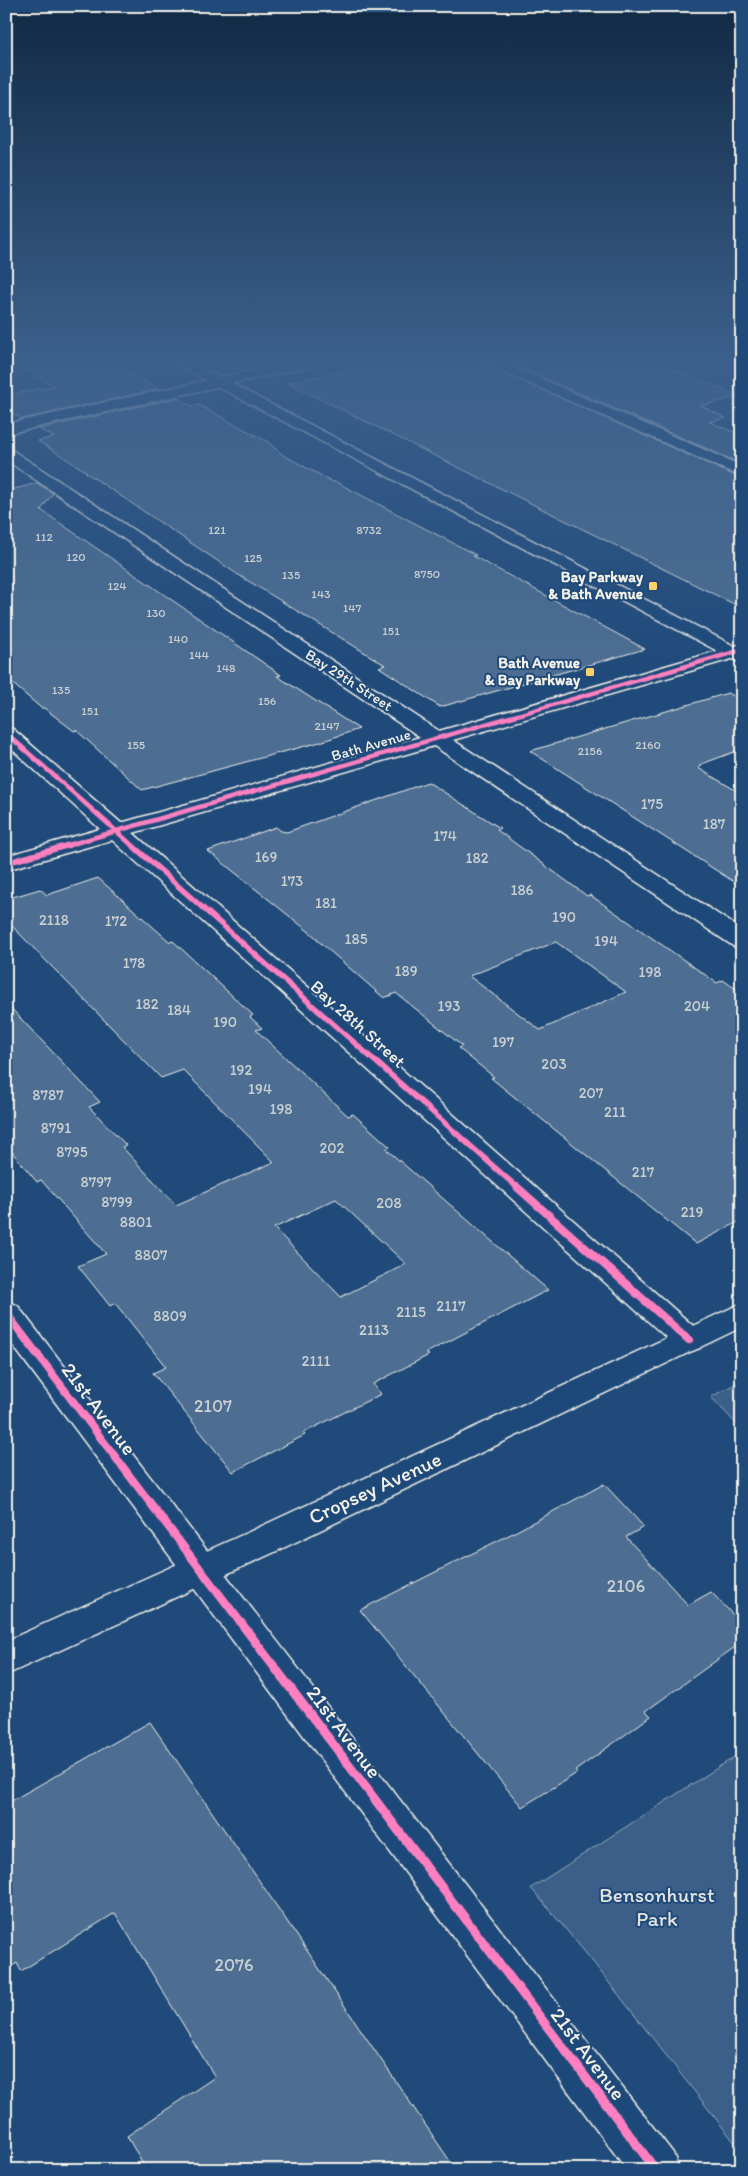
<svg xmlns="http://www.w3.org/2000/svg" width="748" height="2176" font-family="Itim,sans-serif">
<rect width="100%" height="100%" fill="#1f4a7a"/>
<filter id="ink" filterUnits="userSpaceOnUse"><feTurbulence type="fractalNoise" baseFrequency=".02" numOctaves="2"/><feDisplacementMap in="SourceGraphic" scale="10" xChannelSelector="R" yChannelSelector="G"/><feConvolveMatrix kernelMatrix="1 2 1 2 8 2 1 2 1" color-interpolation-filters="sRGB"/></filter>
<g filter="url(#ink)">
<g fill="#3a5f88" stroke="#97a8b8">
<path d="M742,1380v50l-31,-33z"/>
<path d="M742,1752v400l-153,-195 -58,-69z"/>
</g>
<g fill="#4d6e92" stroke="#f4f1e8" fill-rule="evenodd">
<path d="M15,363h97l47,26 -137,30 -16,-10v-13l48,-10z"/>
<path d="M381,363h101l260,116v129l-454,-225z"/>
<path d="M510,363h148l82,33 -39,10 25,12 -17,4 33,13v29z"/>
<path d="M177,398l15,8 7,-1 69,37 15,13 50,27h3l140,73 -3,1 172,93 -205,58 -61,-40 6,-2 -148,-91 -152,-102h2l-49,-31 16,-4 -15,-8z"/>
<path d="M37,483l16,10 -12,17 240,165 -4,1 82,53 -39,13 -178,48 -66,-60 -2,1 -30,-23h-3l-35,-30v-191l5,3z"/>
<path d="M728,693l14,7v49l-43,16 3,1 -4,2 44,26v93l-212,-136z"/>
<path d="M428,782l72,46 -3,2 90,66 3,-1 127,88 6,-3 19,13v227l-46,24 -205,-166 3,-1 -36,-29 4,-2 -66,-53 -12,5 -68,-59h2l-110,-88 68,-24 5,4 6,1zM556,942l70,50 -86,38 -71,-54z"/>
<path d="M98,878l72,64 3,-1 80,74 -3,2 12,11 -6,2 92,86 5,-2 37,33 -4,2 162,141 -122,63 3,2 -56,29 8,10 -78,39 2,2 -72,37 -80,-99 13,-6 -51,-64 -5,3 -32,-40 28,-12 -65,-74 -4,2 -31,-37v-142l94,99 -11,5 37,38 -4,2 54,58 98,-43 -91,-92 -22,8 -155,-158v-21l34,-10 7,6zM336,1199l70,65 -65,33 -67,-69z"/>
<path d="M604,1484l40,43 -18,10 62,68 23,-13 31,32v18l-96,69 5,5 -76,55 2,2 -55,34 -162,-197 151,-76z"/>
<path d="M150,1722l141,205 165,243h-310l-19,-34 88,-59 -100,-164 -94,58 -4,-8 -11,7v-166z"/>
</g>
<g fill="none" stroke-linecap="round" stroke-linejoin="round">
<defs>
<g id="minor">
<path d="M286,363h28l-7,4 -301,67v-10z"/>
<path d="M484,363h20l238,103v11z"/>
<path d="M6,448l6,2 427,281 303,-87v12l-289,84 289,190v18l-9,-2 -299,-200 -301,87 567,499 5,8 -5,8 -11,4 -11,-4 -566,-508 -106,30v-14l94,-27 -94,-85v-17l7,2 108,94 299,-86 -414,-277z"/>
<path d="M6,1302l11,3 656,848 6,17h-52l-621,-834z"/>
</g>
<g id="major">
<path d="M173,363h19l550,287v14z"/>
<path d="M742,1303v24l-465,224 -271,124v-34l245,-110z"/>
</g>
</defs>
<use href="#minor" stroke="#f4f1e8" stroke-width="3"/>
<use href="#major" stroke="#f4f1e8" stroke-width="3"/>
<use href="#minor" fill="#1f4a7a" fill-rule="evenodd"/>
<use href="#major" fill="#1f4a7a" fill-rule="evenodd"/>
<defs>
<g id="cycleway-far3">
<path d="M6,733l127,113"/>
<path d="M65,846l677,-196"/>
</g>
<g id="cycleway-far2">
<path d="M132,845l387,344"/>
<path d="M6,863l63,-18"/>
</g>
<g id="cycleway-far1">
<path d="M517,1187l172,153"/>
<path d="M6,1313l236,311"/>
</g>
<path id="cycleway" d="M241,1623l415,547"/>
</defs>
<use href="#cycleway-far3" stroke="#1f4a7a" stroke-width="7"/>
<use href="#cycleway-far2" stroke="#1f4a7a" stroke-width="9"/>
<use href="#cycleway-far1" stroke="#1f4a7a" stroke-width="11"/>
<use href="#cycleway" stroke="#1f4a7a" stroke-width="12"/>
<use href="#cycleway-far3" stroke="#ff80c0" stroke-width="4.5"/>
<use href="#cycleway-far2" stroke="#ff80c0" stroke-width="5.5"/>
<use href="#cycleway-far1" stroke="#ff80c0" stroke-width="8"/>
<use href="#cycleway" stroke="#ff80c0" stroke-width="9"/>
</g>
</g>
<linearGradient id="sky" x2="0" y2="1"><stop stop-color="#112943"/><stop offset="0.54" stop-color="#3c608d"/><stop offset="1" stop-color="#3c608d" stop-opacity="0"/></linearGradient>
<rect width="748" height="668" fill="url(#sky)"/>
<g fill="#ffd166" stroke="#1f4a7a" stroke-width="2">
<rect x="648" y="581" width="10" height="10" rx="2.5"/>
<rect x="585" y="667" width="10" height="10" rx="2.5"/>
</g>
<g text-anchor="middle" stroke-width="4" stroke-linejoin="round" paint-order="stroke">
<g font-size="12" fill="#cad0d2">
<text x="217" y="534">121</text>
<text x="369" y="534">8732</text>
<text x="44" y="541">112</text>
<text x="76" y="561">120</text>
<text x="253" y="562">125</text>
<text x="427" y="578">8750</text>
<text x="291" y="579">135</text>
<text x="117" y="590">124</text>
<text x="321" y="598">143</text>
<text x="352" y="612">147</text>
<text x="156" y="617">130</text>
<text x="391" y="635">151</text>
<text x="178" y="643">140</text>
<text x="199" y="659">144</text>
<text x="226" y="672">148</text>
<text x="61" y="694">135</text>
<text x="267" y="705">156</text>
<text x="90" y="715">151</text>
<text x="327" y="730">2147</text>
<text x="136" y="749">155</text>
<text x="648" y="749">2160</text>
<text x="590" y="755">2156</text>
</g>
<g font-size="15" font-weight="bold" fill="#f4f1e8" stroke="#1f4a7a" text-anchor="end">
<text x="643" y="582">Bay Parkway<tspan x="643" dy="17">&amp; Bath Avenue</tspan></text>
<text x="580" y="668">Bath Avenue<tspan x="580" dy="17">&amp; Bay Parkway</tspan></text>
</g>
<g font-size="15" fill="#f4f1e8" stroke="#1f4a7a">
<text transform="translate(349 680) rotate(33)" y="5">Bay 29th Street</text>
<text transform="translate(371 745) rotate(-16)" y="5">Bath Avenue</text>
</g>
<g font-size="15" fill="#cad0d2">
<text x="652" y="809">175</text>
<text x="714" y="829">187</text>
<text x="445" y="841">174</text>
<text x="266" y="862">169</text>
<text x="477" y="863">182</text>
<text x="292" y="886">173</text>
<text x="522" y="895">186</text>
<text x="326" y="908">181</text>
<text x="564" y="922">190</text>
<text x="54" y="925">2118</text>
<text x="116" y="926">172</text>
<text x="356" y="944">185</text>
<text x="606" y="946">194</text>
<text x="134" y="968">178</text>
<text x="406" y="976">189</text>
<text x="650" y="977">198</text>
<text x="147" y="1009">182</text>
<text x="449" y="1011">193</text>
<text x="697" y="1011">204</text>
<text x="179" y="1015">184</text>
<text x="225" y="1027">190</text>
<text x="503" y="1047">197</text>
<text x="554" y="1069">203</text>
<text x="241" y="1075">192</text>
<text x="260" y="1094">194</text>
<text x="591" y="1098">207</text>
<text x="48" y="1100">8787</text>
<text x="281" y="1114">198</text>
<text x="615" y="1117">211</text>
<text x="56" y="1133">8791</text>
<text x="332" y="1153">202</text>
<text x="72" y="1157">8795</text>
<text x="643" y="1177">217</text>
<text x="96" y="1187">8797</text>
<text x="117" y="1207">8799</text>
<text x="389" y="1208">208</text>
<text x="692" y="1217">219</text>
<text x="136" y="1227">8801</text>
<text x="151" y="1260">8807</text>
<text x="451" y="1311">2117</text>
<text x="411" y="1317">2115</text>
<text x="170" y="1321">8809</text>
<text x="374" y="1335">2113</text>
<text x="316" y="1366">2111</text>
</g>
<g font-size="18" fill="#f4f1e8" stroke="#1f4a7a">
<text transform="translate(358 1024) rotate(42)" y="6">Bay 28th Street</text>
</g>
<g font-size="18" fill="#cad0d2">
<text x="213" y="1412">2107</text>
<text x="626" y="1592">2106</text>
<text x="234" y="1971">2076</text>
</g>
<g font-size="21" fill="#f4f1e8" stroke="#1f4a7a">
<text transform="translate(99 1409) rotate(53)" y="7">21st Avenue</text>
<text transform="translate(375 1488) rotate(-25)" y="7">Cropsey Avenue</text>
<text transform="translate(344 1732) rotate(53)" y="7">21st Avenue</text>
<text transform="translate(588 2054) rotate(53)" y="7">21st Avenue</text>
</g>
<g font-size="21" fill="#e1e2de" stroke="#1f4a7a">
<text x="657" y="1902">Bensonhurst<tspan x="657" dy="24">Park</tspan></text>
</g>
</g>
<rect width="748" height="2176" fill="none" stroke="#1f4a7a" stroke-width="25"/>
<rect x="12" y="12" width="723" height="2151" fill="none" stroke="#f4f1e8" stroke-width="2" filter="url(#ink)"/>
</svg>
